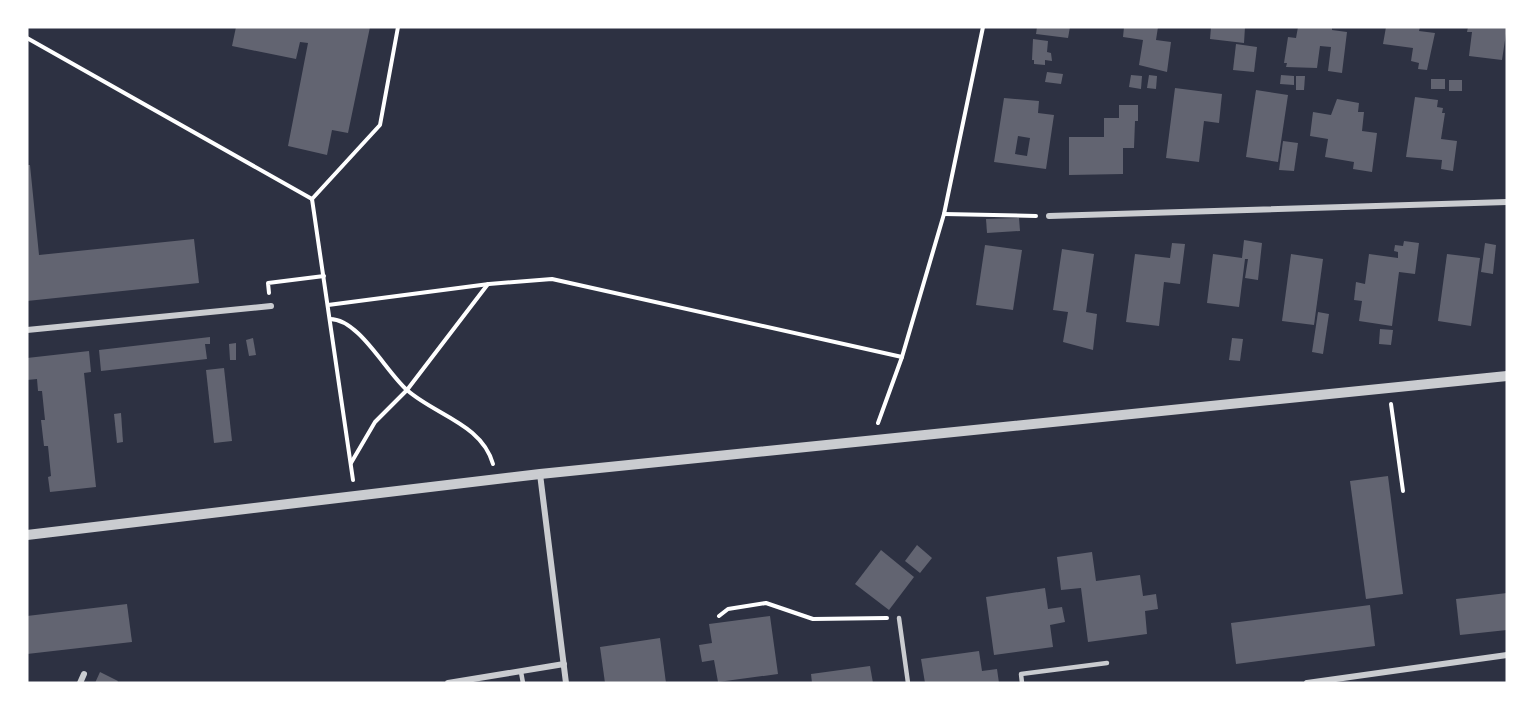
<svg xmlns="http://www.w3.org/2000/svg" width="1534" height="710" font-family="Figtree,sans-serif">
<rect width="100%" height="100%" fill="#2d3142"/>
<g fill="#626471" fill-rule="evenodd">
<path d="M236,27h134l-22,106 -16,-3 -5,25 -39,-9 20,-103 -8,-1 -4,17 -64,-13z"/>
<path d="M1037,27h33l-2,11 -32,-4z"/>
<path d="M1124,27h34l-2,13 15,2 -4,30 -28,-7 4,-25 -20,-3z"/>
<path d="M1211,27h34l-1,16 -34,-4z"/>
<path d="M1298,27h34v3l15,2 -5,41 -14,-2 3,-24 -11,-1 -3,22 -31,-1 1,-4h-3l4,-26 8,1z"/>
<path d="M1386,27h34l-1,4 16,2 -8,37 -9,-1 1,-6 -8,-2 2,-13 -30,-4z"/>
<path d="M1468,27h39l-5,33 -33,-4 3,-24h-5z"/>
<path d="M1033,39l15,2 -1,11 4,1 1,8 -7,-1v5l-11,-1v-4h-2z"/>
<path d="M1236,44l21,3 -3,25 -21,-2z"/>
<path d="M1047,72l16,2 -2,10 -16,-2z"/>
<path d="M1131,75l11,1 -1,13 -12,-2z"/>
<path d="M1149,75l8,1 -1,13 -9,-1z"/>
<path d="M1281,75l13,1v9l-14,-1z"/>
<path d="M1296,76h9l-1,14h-8z"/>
<rect x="1431" y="79" width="14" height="10"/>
<rect x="1449" y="80" width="13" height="11"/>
<path d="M1175,88l47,6 -3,29 -15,-2 -5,41 -33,-4z"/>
<path d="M1256,90l32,5 -10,67 -32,-5z"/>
<path d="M1415,97l23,3 -1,7 6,1 -1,5h3l-4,26 16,2 -4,30 -12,-2 1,-9 -36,-3z"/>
<path d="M1004,98l35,3 -1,12 16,2 -8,54 -52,-7zM1018,136l12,2 -3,18 -12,-2z"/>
<path d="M1337,99l22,4 -1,9h6l-2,19 15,2 -5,39 -19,-3 1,-7 -29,-5 3,-18 -18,-3 3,-24 18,3z"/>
<path d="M1119,105h19v16h-3l-1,27h-11v26l-54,1v-38h35v-19h15z"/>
<path d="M1283,141l15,2 -4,28 -15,-1z"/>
<path d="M27,165h3l9,90 155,-16 5,44 -172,18z"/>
<path d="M1019,218l1,13 -33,2 -1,-14z"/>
<path d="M1244,240l18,3 -4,37 -13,-2 3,-19h-3l-6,48 -32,-4 6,-49 29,4z"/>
<path d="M1404,241l15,2 -4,31 -16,-2 -7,54 -33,-5 3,-20 -8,-1 2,-18 9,2 4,-30 29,4v-6l-4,-1 1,-6 8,1z"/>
<path d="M1172,243l13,1 -5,40 -16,-2 -5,44 -33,-4 9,-68 35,4z"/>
<path d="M1485,243l11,2 -3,29 -12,-2z"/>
<path d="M985,245l37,5 -9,60 -37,-5z"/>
<path d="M1062,249l32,5 -8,58 11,2 -4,36 -30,-8 5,-30 -15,-2z"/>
<path d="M1291,254l32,5 -9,66 -32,-4z"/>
<path d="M1447,254l33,4 -9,68 -33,-5z"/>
<path d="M1318,312l11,2 -6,40 -11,-2z"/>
<path d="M1380,329l13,1 -2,15 -12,-1z"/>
<path d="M210,337v7h-5l2,15 -106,12 -2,-21z"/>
<path d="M253,338l3,17 -7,1 -3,-16z"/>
<path d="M1232,338l11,1 -3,22 -11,-1z"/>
<path d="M236,343v17h-6l-1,-16z"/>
<path d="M89,351l2,21 -7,1 12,114 -46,5 -2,-15 3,-1 -3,-30h-4l-3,-26h4l-3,-29h-4l-1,-12 -10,1v-22z"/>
<path d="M224,368l8,73 -18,2 -8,-73z"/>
<path d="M121,413l2,29 -6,1 -3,-29z"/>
<path d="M1388,476l15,118 -37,5 -16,-118z"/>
<path d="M917,545l15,13 -12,15 -15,-12z"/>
<path d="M881,550l33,27 -25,33 -34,-26z"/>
<path d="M1092,552l4,29 44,-6 3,21 13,-2 2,15 -13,2 2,23 -59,8 -7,-54 -20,2 -4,-33z"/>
<path d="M1045,588l3,21 14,-2 3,15 -15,3 3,22 -59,8 -8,-58z"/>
<path d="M1507,593v37l-47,5 -4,-36z"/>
<path d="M127,604l5,38 -105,12v-38z"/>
<path d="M1370,605l5,41 -139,18 -5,-41z"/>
<path d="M770,616l8,58 -60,8 -4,-22 -12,2 -3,-17 13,-2 -3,-19z"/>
<path d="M660,638l6,45h-61l-5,-36z"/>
<path d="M979,651l3,20 15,-2 2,14h-74l-4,-24z"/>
<path d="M870,666l3,17h-61l-1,-9z"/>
<path d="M100,672l18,9 -1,2h-22z"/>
</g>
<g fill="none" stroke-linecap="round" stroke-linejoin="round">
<g stroke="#fff" stroke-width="4">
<path d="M27,38l285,161"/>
<path d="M312,199l41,281"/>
<path d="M312,199l68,-74 18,-98"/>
<path d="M944,214l92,2"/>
<path d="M269,293l-1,-10 56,-7"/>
<path d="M328,305l161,-21 63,-5 350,78"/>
<path d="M330,319c29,0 56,53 77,71 28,25 75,34 86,74"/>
<path d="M1391,404l12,87"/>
<path d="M878,423l24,-66 42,-143 39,-187"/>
<path d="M351,463l24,-41 32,-32 81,-106"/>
<path d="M719,616l9,-7 38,-6 47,16 74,-1"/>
</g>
<g stroke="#caccd0" stroke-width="4.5">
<path d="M899,618l9,65"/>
<path d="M521,672l2,11"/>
<path d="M1022,683l-1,-9 86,-11"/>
</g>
<g stroke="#caccd0" stroke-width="6">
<path d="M1049,216l458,-14"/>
<path d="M27,330l244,-24"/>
<path d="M540,474l26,209"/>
<path d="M80,683l4,-9"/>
<path d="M448,683l116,-19"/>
<path d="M1307,683l200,-28"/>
</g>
<path stroke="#caccd0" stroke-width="10" d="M27,535l513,-61 967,-98"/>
</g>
<rect width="1534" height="710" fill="none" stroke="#ffffff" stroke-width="57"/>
</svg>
